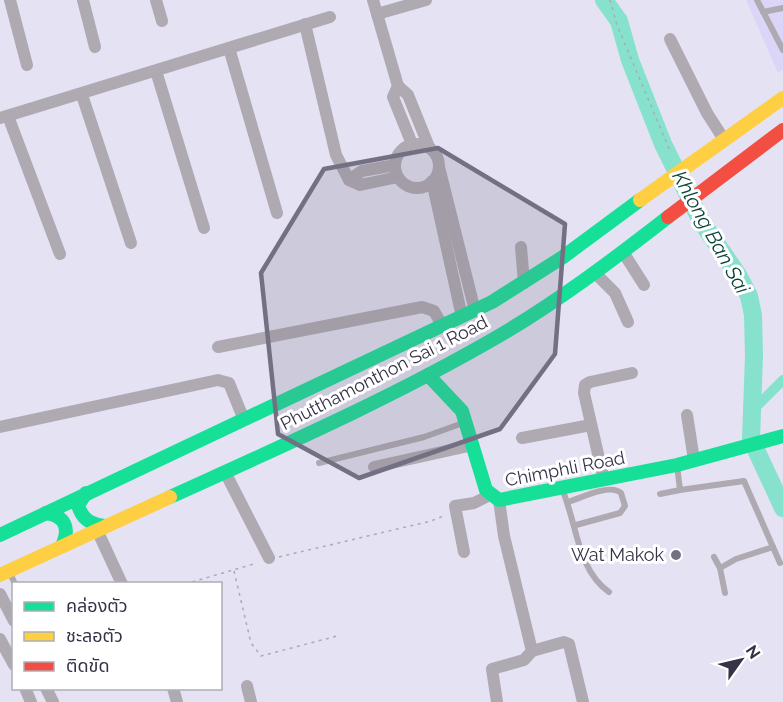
<svg xmlns="http://www.w3.org/2000/svg" width="783" height="702" font-family="Raleway,'Noto Sans Thai',sans-serif">
<rect width="100%" height="100%" fill="#e4e2f3"/>
<path fill="#dbd6f8" d="M746,0h37v69l-5,4z"/>
<g fill="none" stroke-linecap="round" stroke-linejoin="round">
<path stroke="#86e1cd" stroke-width="10" d="M753,410l30,-30"/>
<path stroke="#86e1cd" stroke-width="18" d="M604,0l15,21 11,39 33,84 38,77 37,54 11,21 4,19 1,41 -3,83 32,69"/>
<g stroke="#adaab3" stroke-width="1.5" stroke-dasharray="3 4.5" stroke-linecap="butt">
<path d="M610,0l7,25 53,126"/>
<path d="M279,557l152,-36 15,-6"/>
<path d="M234,571l17,72 10,13 76,-20"/>
<path d="M185,584l72,-21"/>
</g>
<g stroke="#afa9b2" stroke-width="6">
<path d="M757,0l26,50"/>
<path d="M763,12l20,-4"/>
<path d="M319,463l105,-26 39,-14"/>
<path d="M677,465l3,25 64,-9 36,82"/>
<path d="M562,489c15,34 15,81 47,103"/>
<path d="M660,494l20,-4"/>
<path d="M568,502c13,-4 42,-19 53,-9l4,13 -5,7 -44,12"/>
<path d="M714,557l6,11"/>
<path d="M9,571l6,13"/>
<path d="M725,593l-5,-25 16,-9 37,-12"/>
</g>
<g stroke="#afa9b2" stroke-width="12">
<path d="M10,0l17,65"/>
<path d="M83,0l12,47"/>
<path d="M156,0l6,21"/>
<path d="M373,0l25,86"/>
<path d="M377,14l49,-14"/>
<path d="M305,24l31,131 13,25"/>
<path d="M670,39l37,74 16,25"/>
<path d="M229,48l48,165"/>
<path d="M156,71l48,157"/>
<path d="M82,95l49,148"/>
<path d="M8,116l52,138"/>
<path d="M0,118l330,-101"/>
<path d="M412,144l-19,-47 5,-11 10,9 21,52"/>
<circle cx="417" cy="166" r="22"/>
<path d="M395,165l-33,6 -13,9 11,5 38,-8"/>
<path d="M439,167l36,144"/>
<path d="M432,181l30,136"/>
<path d="M521,247l3,36"/>
<path d="M623,252l21,33"/>
<path d="M594,272l21,21 13,29"/>
<path d="M218,347l204,-40 12,4 9,16"/>
<path d="M687,415l7,45"/>
<path d="M0,427l218,-47 11,3 15,37"/>
<path d="M522,438l69,-13"/>
<path d="M374,467l99,-22"/>
<path d="M225,472l44,86"/>
<path d="M604,480l-20,-87 1,-8 5,-3 42,-9"/>
<path d="M97,530l25,54"/>
<path d="M464,552l-9,-46 19,-3 16,-8"/>
<path d="M0,594l14,27"/>
<path d="M0,639l14,26"/>
<path d="M532,651l32,-9 5,2 14,58"/>
<path d="M247,686l4,16"/>
<path d="M25,688l6,14"/>
<path d="M46,688l7,14"/>
<path d="M173,688l4,14"/>
<path d="M497,702l-5,-33 32,-9 8,-9 -28,-115 -5,-36"/>
</g>
<g stroke="#16e098" stroke-width="14">
<path d="M428,375l34,36 24,79 13,10 178,-35 106,-29"/>
<path d="M86,493l-8,12c4,14 12,19 26,21"/>
<path d="M170,497c110,-50 222,-99 327,-160 59,-34 117,-78 171,-120"/>
<path d="M46,513c20,3 24,16 16,33"/>
<path d="M0,535l492,-233 71,-45 77,-57"/>
</g>
<g stroke="#ffcf43" stroke-width="14">
<path d="M640,200l143,-102"/>
<path d="M0,575l170,-78"/>
</g>
<path stroke="#f24e42" stroke-width="14" d="M668,217l115,-87"/>
</g>
<path fill="#737083" fill-opacity="0.2" stroke="#737083" stroke-width="4.5" stroke-linejoin="round" d="M438,148l127,76 -10,130 -55,75 -141,49 -81,-44 -17,-161 63,-104z"/>
<circle fill="#737083" stroke="#fff" stroke-width="2" cx="676" cy="555" r="6"/>
<g text-anchor="middle" stroke-width="6" stroke-linejoin="round" paint-order="stroke">
<g font-size="18" fill="#363247" stroke="#fff">
<text transform="translate(384 373) rotate(-27)" y="6">Phutthamonthon Sai 1 Road</text>
<text transform="translate(565 469) rotate(-11)" y="6">Chimphli Road</text>
</g>
<g font-size="18" fill="#363247" stroke="#fff" text-anchor="end">
<text x="664" y="561">Wat Makok</text>
</g>
<g font-size="20" font-style="italic" fill="#0c4638" stroke="#fff">
<text transform="translate(711 232) rotate(61)" y="7">Khlong Ban Sai</text>
</g>
</g>
<rect x="12" y="582" width="210" height="108" fill="#ffffff" stroke="#afadb5" stroke-width="1.5"/>
<rect x="24" y="602" width="30" height="9" fill="#16e098" stroke="#afadb5" stroke-width="1.5"/>
<text x="66" y="612" font-size="18" fill="#363247">คล่องตัว</text>
<rect x="24" y="632" width="30" height="9" fill="#ffcf43" stroke="#afadb5" stroke-width="1.5"/>
<text x="66" y="642" font-size="18" fill="#363247">ชะลอตัว</text>
<rect x="24" y="662" width="30" height="9" fill="#f24e42" stroke="#afadb5" stroke-width="1.5"/>
<text x="66" y="672" font-size="18" fill="#363247">ติดขัด</text>
<g transform="translate(741 660) rotate(56)" stroke="#ffffff" stroke-width="4.5" paint-order="stroke">
<path d="M0-4.5L10 22L0 15L-10 22Z" fill="#363247"/>
<text y="-9" font-size="16" font-weight="bold" text-anchor="middle" fill="#363247">N</text>
</g>
</svg>
